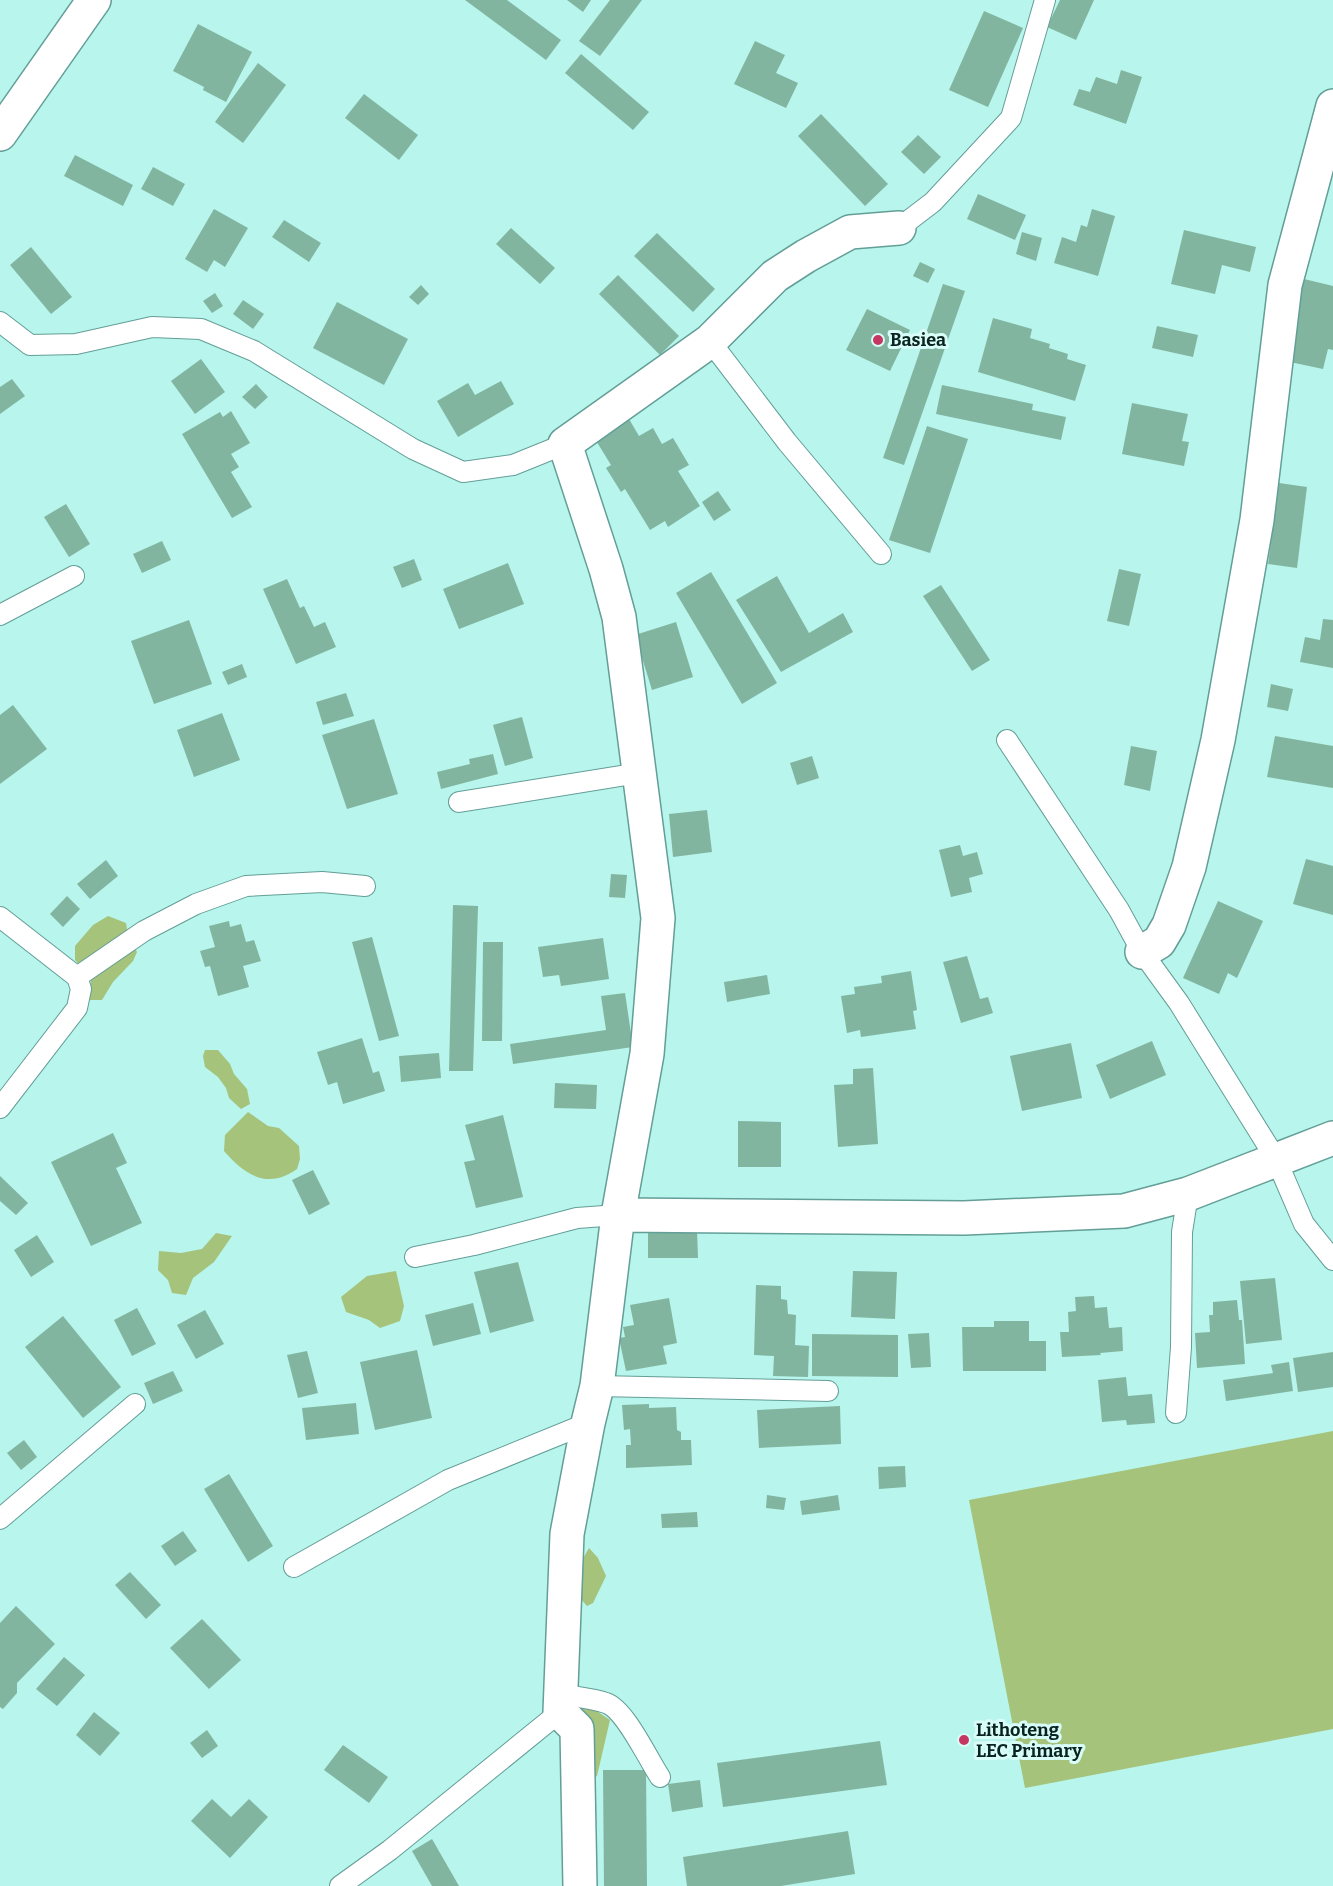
<svg xmlns="http://www.w3.org/2000/svg" width="1333" height="1886" font-family="Bitter,serif">
<rect width="100%" height="100%" fill="#b7f5ed"/>
<g fill="#a5c37a">
<path d="M108,916l18,7 2,12 9,17 -4,9 -20,21 -11,18h-12l1,-23 -16,-17v-14l18,-21z"/>
<path d="M205,1050h13l12,14 4,10 13,15 3,15 -9,5 -12,-11 -3,-10 -8,-11 -13,-10 -2,-11z"/>
<path d="M248,1112l20,14 11,2 20,18 1,13 -3,10c-30,21 -52,6 -73,-18l1,-16z"/>
<path d="M216,1233l16,3 -18,26 -21,16 -7,17 -14,-2 -4,-13 -10,-10 1,-19 22,2 21,-4z"/>
<path d="M396,1271l8,35 -4,15 -20,7 -11,-8 -23,-8 -5,-15 26,-21z"/>
<path d="M1333,1431v298l-308,59 -56,-288z"/>
<path d="M589,1548l9,10 8,18 -13,27 -6,3 -7,-8 1,-36z"/>
<path d="M586,1704l24,16 -13,56 -9,4 -10,-71z"/>
</g>
<g fill="#82b59f">
<path d="M465,0h42l54,40 -15,20z"/>
<path d="M567,0h24l-8,12z"/>
<path d="M610,0h32l-42,56 -21,-15z"/>
<path d="M1060,0h34l-18,40 -29,-13z"/>
<path d="M984,11l39,17 -35,79 -39,-17z"/>
<path d="M198,24l54,28 -26,50 -23,-12 1,-3 -31,-16z"/>
<path d="M755,41l30,14 -9,18 22,10 -12,25 -52,-24z"/>
<path d="M581,54l68,58 -16,18 -68,-57z"/>
<path d="M258,63l28,22 -43,58 -28,-21z"/>
<path d="M1121,70l21,7 -16,47 -53,-19 6,-16 11,3 6,-15 21,7z"/>
<path d="M364,94l54,41 -19,25 -54,-42z"/>
<path d="M821,114l67,70 -23,22 -67,-70z"/>
<path d="M918,135l23,22 -17,17 -23,-22z"/>
<path d="M75,155l58,30 -10,21 -59,-30z"/>
<path d="M153,167l32,17 -12,22 -32,-17z"/>
<path d="M978,194l48,21 -11,25 -48,-21z"/>
<path d="M214,209l34,19 -23,39 -11,-7 -7,12 -22,-13z"/>
<path d="M1092,209l23,7 -17,60 -44,-13 8,-26 14,5 5,-17 6,2z"/>
<path d="M284,220l37,23 -12,19 -37,-25z"/>
<path d="M511,228l44,40 -15,16 -44,-40z"/>
<path d="M1184,230l72,17 -6,25 -28,-7 -7,29 -44,-10z"/>
<path d="M1022,232l20,6 -6,23 -20,-7z"/>
<path d="M657,233l58,56 -22,23 -59,-56z"/>
<path d="M31,247l41,50 -21,17 -41,-49z"/>
<path d="M920,262l15,7 -7,14 -15,-7z"/>
<path d="M618,275l61,61 -19,19 -61,-61z"/>
<path d="M1304,279l29,7v64l-5,-1 -5,20 -33,-7 1,-22z"/>
<path d="M943,284l22,7 -61,174 -21,-7z"/>
<path d="M421,285l8,9 -11,11 -9,-8z"/>
<path d="M215,293l8,13 -11,7 -9,-12z"/>
<path d="M243,300l21,14 -11,15 -20,-15z"/>
<path d="M337,302l71,37 -24,46 -71,-37z"/>
<path d="M867,309l43,21 -20,41 -44,-21z"/>
<path d="M993,318l39,11 -2,9 20,6 -1,4 19,6 -1,5 19,6 -11,36 -97,-29z"/>
<path d="M1157,326l41,9 -5,22 -41,-9z"/>
<path d="M201,359l24,33 -30,22 -24,-33z"/>
<path d="M12,379l13,17 -25,18v-27z"/>
<path d="M501,381l13,23 -56,33 -21,-36 31,-18 7,12z"/>
<path d="M256,384l12,13 -13,12 -13,-12z"/>
<path d="M942,385l91,19 -1,6 34,7 -5,23 -125,-26z"/>
<path d="M1132,403l56,11 -6,27 7,1 -5,24 -62,-12z"/>
<path d="M231,411l19,32 -19,11 8,13 -8,5 21,35 -20,11 -50,-84 38,-22 3,5z"/>
<path d="M629,419l10,17 14,-8 9,16 11,-6 16,27 -11,6 22,35 -32,21 -3,-6 -15,9 -25,-41 -4,3 -15,-24 5,-3 -16,-26z"/>
<path d="M927,426l41,13 -38,114 -41,-13z"/>
<path d="M1279,483l28,4 -10,81 -29,-4z"/>
<path d="M718,491l13,19 -17,11 -12,-19z"/>
<path d="M66,504l24,40 -21,13 -25,-40z"/>
<path d="M162,541l9,19 -29,13 -9,-19z"/>
<path d="M414,559l8,21 -20,8 -9,-21z"/>
<path d="M508,563l16,41 -65,25 -16,-40z"/>
<path d="M1119,569l22,5 -12,52 -22,-5z"/>
<path d="M711,572l66,111 -35,21 -66,-111z"/>
<path d="M777,576l32,57 34,-20 10,19 -72,40 -45,-72z"/>
<path d="M287,579l13,29 4,-2 10,21 11,-5 11,25 -40,17 -33,-75z"/>
<path d="M941,585l49,75 -18,11 -49,-75z"/>
<path d="M1323,619l10,1v48l-33,-6 5,-25 15,3z"/>
<path d="M189,620l23,64 -58,20 -23,-63z"/>
<path d="M676,622l17,55 -41,13 -17,-55z"/>
<path d="M242,664l5,13 -19,8 -6,-13z"/>
<path d="M1271,684l22,5 -5,22 -21,-4z"/>
<path d="M346,693l8,23 -31,9 -7,-23z"/>
<path d="M13,705l34,44 -47,35v-69z"/>
<path d="M222,713l18,47 -46,17 -17,-47z"/>
<path d="M522,717l11,41 -28,8 -12,-41z"/>
<path d="M374,719l24,75 -51,15 -25,-74z"/>
<path d="M1275,736l58,10v42l-66,-11z"/>
<path d="M1131,746l26,5 -7,40 -26,-6z"/>
<path d="M493,754l5,20 -57,15 -4,-17 33,-8 -1,-5z"/>
<path d="M812,756l7,22 -22,7 -7,-22z"/>
<path d="M707,810l5,42 -39,5 -4,-43z"/>
<path d="M960,845l3,11 14,-4 6,22 -14,4 3,14 -21,5 -12,-47z"/>
<path d="M1306,859l27,7v49l-40,-11z"/>
<path d="M106,860l12,16 -28,23 -13,-15z"/>
<path d="M611,874l16,1 -2,23 -16,-1z"/>
<path d="M67,896l13,13 -17,18 -13,-13z"/>
<path d="M1218,901l45,20 -26,57 -9,-5 -9,21 -36,-16z"/>
<path d="M453,905l25,1 -5,165h-24z"/>
<path d="M229,921l1,6 11,-3 5,18 8,-2 7,21 -18,5 6,21 -31,9 -8,-30 -5,1 -5,-16 15,-4 -6,-21z"/>
<path d="M372,937l27,99 -20,5 -27,-99z"/>
<path d="M603,938l6,41 -48,7 -2,-11 -16,2 -5,-30z"/>
<path d="M483,942h20l-1,99h-20z"/>
<path d="M967,956l13,43 8,-2 5,16 -32,10 -18,-61z"/>
<path d="M911,971l6,39 -4,1 3,18 -55,8 -1,-7 -13,3 -6,-37 14,-2 -1,-7 28,-4 -1,-7z"/>
<path d="M767,975l3,19 -43,8 -3,-20z"/>
<path d="M625,993l8,54 -120,17 -3,-20 96,-14 -5,-34z"/>
<path d="M362,1038l11,35 6,-2 6,20 -42,13 -6,-22 -9,3 -11,-33z"/>
<path d="M1152,1041l14,34 -56,24 -14,-34z"/>
<path d="M1071,1043l11,55 -60,13 -12,-55z"/>
<path d="M439,1053l2,25 -40,4 -2,-26z"/>
<path d="M873,1068l5,76 -40,3 -4,-62 19,-1v-15z"/>
<path d="M555,1083l42,2 -1,24 -42,-1z"/>
<path d="M503,1115l20,82 -47,11 -12,-46 11,-2 -10,-35z"/>
<path d="M738,1121l43,1v45h-43z"/>
<path d="M113,1133l14,30 -11,5 26,55 -51,23 -40,-84z"/>
<path d="M313,1170l17,34 -21,11 -17,-35z"/>
<path d="M0,1176l28,27 -12,12 -16,-14z"/>
<path d="M697,1229l1,29h-50v-28z"/>
<path d="M37,1235l17,27 -23,15 -17,-27z"/>
<path d="M518,1262l16,59 -44,12 -16,-61z"/>
<path d="M853,1271l44,1 -2,47 -44,-2z"/>
<path d="M1275,1278l7,62 -36,4 -6,-63z"/>
<path d="M756,1285l25,1v13l6,1 1,14 8,1 -1,30 14,1 -1,31 -35,-1 1,-20 -20,-1z"/>
<path d="M1094,1296l1,12 12,-1 2,21 13,-1 1,24 -23,2 1,2 -39,2 -2,-25h9l-1,-20 8,-1 -1,-14z"/>
<path d="M669,1298l8,45 -14,3 4,18 -41,7 -7,-33 6,-1 -2,-10 11,-2 -4,-20z"/>
<path d="M1237,1300l2,20h3l3,44 -48,4 -2,-35 15,-1 -1,-17h4v-13z"/>
<path d="M473,1303l8,31 -48,12 -8,-31z"/>
<path d="M137,1308l19,36 -24,12 -18,-36z"/>
<path d="M205,1310l19,34 -28,15 -19,-34z"/>
<path d="M63,1316l58,71 -38,31 -58,-71z"/>
<path d="M994,1321h35v20h17v30h-83l-1,-44h32z"/>
<path d="M929,1333l2,34 -20,1 -3,-34z"/>
<path d="M812,1334l86,1v42l-86,-1z"/>
<path d="M417,1350l15,68 -57,12 -15,-68z"/>
<path d="M307,1351l11,42 -20,5 -11,-43z"/>
<path d="M1333,1352v35l-35,5 -5,-34z"/>
<path d="M1289,1362l4,29 -67,10 -3,-21 50,-7 -2,-8z"/>
<path d="M173,1371l10,20 -30,13 -9,-21z"/>
<path d="M1126,1377l2,19 24,-2 3,29 -28,2 -1,-5 -24,2 -4,-42z"/>
<path d="M356,1403l3,31 -53,6 -4,-32z"/>
<path d="M649,1404v4l27,-1 1,23 4,2v8h10l1,25 -66,3v-23h5l-1,-16 -6,1 -2,-25z"/>
<path d="M840,1406l1,38 -82,4 -2,-38z"/>
<path d="M24,1440l13,17 -16,13 -14,-17z"/>
<path d="M905,1466l1,21 -27,2 -1,-22z"/>
<path d="M229,1474l44,72 -25,16 -44,-73z"/>
<path d="M767,1495l19,3 -2,12 -18,-2z"/>
<path d="M838,1495l2,15 -38,5 -2,-14z"/>
<path d="M697,1512l1,15 -36,1 -1,-14z"/>
<path d="M183,1531l14,20 -22,15 -14,-20z"/>
<path d="M130,1572l31,33 -15,14 -31,-34z"/>
<path d="M16,1606l39,38 -38,39v10l-14,16 -3,-2v-84z"/>
<path d="M202,1619l39,41 -32,29 -39,-41z"/>
<path d="M64,1657l21,18 -28,31 -21,-17z"/>
<path d="M94,1712l26,21 -20,23 -24,-21z"/>
<path d="M207,1730l11,16 -16,12 -12,-15z"/>
<path d="M880,1741l7,44 -164,22 -6,-44z"/>
<path d="M343,1745l45,32 -19,26 -45,-33z"/>
<path d="M603,1770h43l1,116h-43z"/>
<path d="M700,1780l3,27 -31,5 -4,-28z"/>
<path d="M212,1799l19,18 18,-18 19,18 -38,41 -39,-37z"/>
<path d="M848,1831l7,43 -74,12h-94l-4,-29z"/>
<path d="M432,1839l27,47h-27l-20,-35z"/>
</g>
<g fill="none" stroke-linecap="round" stroke-linejoin="round">
<defs>
<g id="lane">
<path d="M899,228l34,-26 78,-84 34,-118"/>
<path d="M0,322l30,23 46,-1 76,-17 49,2 53,22 159,98 50,23 50,-7 52,-21"/>
<path d="M710,341l77,101 94,112"/>
<path d="M0,615l74,-39"/>
<path d="M1007,740l112,170 23,42 37,51 97,156 28,65 29,36"/>
<path d="M459,802l180,-29"/>
<path d="M0,917l77,60 4,12 -4,19 -77,100"/>
<path d="M77,977l67,-46 52,-27 50,-18 76,-4 43,4"/>
<path d="M415,1257l59,-12 103,-27 41,-3"/>
<path d="M597,1386l231,5"/>
<path d="M1176,1413l5,-66 1,-115 6,-38"/>
<path d="M0,1519l135,-115"/>
<path d="M294,1567l154,-87 140,-57"/>
<path d="M560,1694c15,3 32,4 46,9 19,6 42,56 54,74"/>
<path d="M340,1886l50,-36 170,-138"/>
</g>
<g id="street">
<path d="M0,134l94,-134"/>
<path d="M1142,952l17,-10 10,-17 20,-58 29,-127 39,-220 28,-235 48,-179"/>
<path d="M618,1215l29,-161 11,-136 -39,-301 -13,-48 -41,-125 145,-103 65,-65 31,-20 44,-24 49,-4"/>
<path d="M580,1886l-3,-157 -17,-17 7,-178 21,-111 9,-37 21,-171 346,3 160,-7 64,-17 145,-56"/>
</g>
</defs>
<use href="#lane" stroke="#639e97" stroke-width="22"/>
<use href="#street" stroke="#639e97" stroke-width="36"/>
<use href="#lane" stroke="#fff" stroke-width="20"/>
<use href="#street" stroke="#fff" stroke-width="33"/>
</g>
<g fill="#c53762" stroke="#d8fcf7" stroke-width="2">
<circle cx="878" cy="340" r="6"/>
<circle cx="964" cy="1740" r="6"/>
</g>
<g text-anchor="middle" stroke-width="6" stroke-linejoin="round" paint-order="stroke">
<g font-size="18" font-weight="bold" fill="#0a2320" stroke="#d8fcf7" text-anchor="start">
<text x="890" y="346">Basiea</text>
<text x="976" y="1736">Lithoteng<tspan x="976" dy="21">LEC Primary</tspan></text>
</g>
</g>
</svg>
